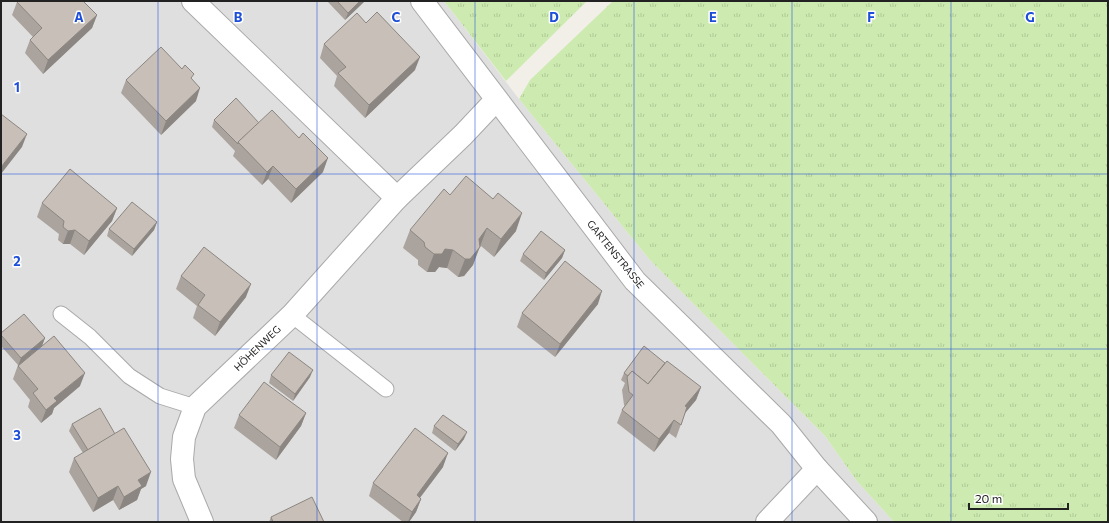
<svg xmlns="http://www.w3.org/2000/svg" width="1109" height="523" font-family="Commissioner,sans-serif">
<defs>
<pattern id="grass-tufts" width="24" height="20" patternUnits="userSpaceOnUse"><rect width="24" height="20" fill="#cdebb0"/><path d="M3 7l-1-3M5 7V3M7 7l1-3M15 17l-1-3M17 17v-4M19 17l1-3" fill="none" stroke="#b0c997"/></pattern>
</defs>
<rect width="100%" height="100%" fill="#f2efe9"/>
<path fill="#e0dfdf" d="M1,1h443l75,98 131,161 175,176 31,44 38,42h-893z"/>
<g fill="url(#grass-tufts)">
<path d="M444,1h143l-81,80z"/>
<path d="M613,1h495v521h-214l-38,-42 -31,-44 -175,-176 -131,-161 11,-19z"/>
</g>
<g fill="none" stroke-linecap="round" stroke-linejoin="round">
<defs>
<g id="lane">
<path d="M61,314l29,23 39,39 31,20 35,11"/>
<path d="M292,315l94,74"/>
</g>
<g id="street">
<path d="M193,1l204,197"/>
<path d="M422,1l213,280 146,143 36,45 49,53"/>
<path d="M202,522l-18,-43 -2,-20 2,-22 11,-30 97,-92 105,-117 66,-63 33,-35"/>
<path d="M767,522l50,-53"/>
</g>
</defs>
<use href="#lane" stroke="#a9a9a9" stroke-width="17"/>
<use href="#street" stroke="#a9a9a9" stroke-width="24"/>
<use href="#lane" stroke="#fff" stroke-width="15"/>
<use href="#street" stroke="#fff" stroke-width="22"/>
</g>
<g fill="#aba49e">
<path d="M327,1h38l-20,19z"/>
<path d="M17,2l80,13 -5,13 -49,46 -18,-21 5,-13 3,-3 -21,-22z"/>
<path d="M366,23l49,47 -50,48 -31,-32 3,-10 -17,-18 4,-14z"/>
<path d="M126,80h66l4,21 -35,34 -40,-42z"/>
<path d="M214,120l45,3 64,49 -32,31 -23,-24 -6,6 -29,-29 2,-5 -23,-24z"/>
<path d="M450,195l66,36 -22,26 -13,-11 -2,2 -6,17 -9,11 -6,1 -11,-9 -8,-1 -4,5h-8l-9,-7v-5l-15,-12 7,-18z"/>
<path d="M42,203l75,5 -5,13 -28,34 -14,-11h-7l-5,-4 1,-6 -22,-17z"/>
<path d="M157,222l-3,8 -22,26 -25,-20 2,-7z"/>
<path d="M565,250l-3,8 -18,22 -24,-19 3,-7z"/>
<path d="M181,276l65,21 -31,39 -22,-18 4,-12 -21,-17z"/>
<path d="M598,304l-43,53 -38,-30 5,-14z"/>
<path d="M1,333l44,5 -3,7 38,41 -26,22 -2,6 -11,9 -13,-16 2,-7 -17,-21 5,-14 -17,-19z"/>
<path d="M665,363l36,24 -5,13 -11,13 -9,25 -7,-5 -15,19 -37,-29 5,-13 3,-4 -1,-1 -2,-15 3,-7 -4,-3 3,-7z"/>
<path d="M271,375l39,2 -17,24 -24,-18z"/>
<path d="M306,413l-5,13 -25,34 -42,-32 5,-13z"/>
<path d="M72,424l74,62 -5,3 -4,11 -18,10 -6,-10 -20,12 -24,-40 5,-14 9,-5 -14,-22z"/>
<path d="M434,426l30,13 -9,12 -23,-18z"/>
<path d="M443,467l-23,31 1,1 -5,13 -7,10h-6l-34,-26 4,-13z"/>
<path d="M271,517l53,5h-55z"/>
</g>
<g fill="#8b8681">
<path d="M360,1h5l-20,19 3,-7z"/>
<path d="M97,15l-5,13 -49,46 5,-14z"/>
<path d="M420,57l-5,13 -50,48 4,-13z"/>
<path d="M200,88l-4,13 -35,34 5,-14z"/>
<path d="M27,134l-5,13 -21,27v-7z"/>
<path d="M328,158l-5,14 -32,31 5,-14z"/>
<path d="M273,166l-5,13 -6,6 5,-13z"/>
<path d="M117,208l-5,13 -28,34 5,-14z"/>
<path d="M522,213l-6,18 -22,26 7,-18z"/>
<path d="M157,222l-3,8 -22,26 2,-7z"/>
<path d="M487,228l-14,37 -9,11 -6,1 7,-18 14,-20z"/>
<path d="M75,230l-5,14h-7l5,-13z"/>
<path d="M445,249l8,1 -6,18 -8,-1 -4,5h-8l7,-18z"/>
<path d="M565,250l-3,8 -18,22 2,-7z"/>
<path d="M251,284l-5,13 -31,39 5,-14z"/>
<path d="M602,291l-4,13 -43,53 5,-13z"/>
<path d="M45,338l-3,8 -24,20 3,-8z"/>
<path d="M313,370l-3,7 -17,24 2,-7z"/>
<path d="M85,373l-5,13 -26,22 -2,6 -11,9 5,-13 8,-12z"/>
<path d="M701,387l-5,13 -16,19 5,-13z"/>
<path d="M306,413l-5,13 -25,34 4,-13z"/>
<path d="M674,420l-5,13 -15,19 5,-13z"/>
<path d="M467,432l-3,7 -9,12 3,-7z"/>
<path d="M448,453l-5,14 -31,41 5,-13z"/>
<path d="M151,472l-5,14 -5,3 -4,11 -18,10 5,-13 14,-17z"/>
<path d="M118,486l-5,14 -20,12 5,-14z"/>
<path d="M421,499l-5,13 -7,10h-1l4,-10z"/>
</g>
<g fill="#c7bfb8" stroke="#8b8681">
<path d="M18,1h65l14,14 -49,45 -18,-20 12,-12 -25,-26z"/>
<path d="M337,1h23l-12,12z"/>
<path d="M377,12l43,45 -51,48 -31,-32 8,-6 -22,-23 33,-31 9,10z"/>
<path d="M161,47l21,22 3,-4 9,9 -3,4 9,10 -34,33 -40,-41z"/>
<path d="M236,98l23,25 -21,19v2l-24,-24z"/>
<path d="M272,110l27,28 4,-5 25,25 -32,31 -23,-23 -6,6 -29,-30z"/>
<path d="M1,114l26,20 -26,33z"/>
<path d="M70,169l47,39 -28,33 -14,-11 -7,1 -5,-4 1,-6 -22,-18z"/>
<path d="M466,176l27,23 5,-6 24,20 -21,26 -14,-11 -8,11 1,8 -10,12h-5l-12,-9 -8,-1 -3,5h-8l-9,-7 -1,-5 -14,-12 34,-41 6,6z"/>
<path d="M132,202l25,20 -23,27 -25,-20z"/>
<path d="M541,231l24,19 -19,23 -23,-19z"/>
<path d="M204,247l47,37 -31,38 -22,-17 7,-10 -24,-19z"/>
<path d="M565,261l37,30 -42,53 -38,-31z"/>
<path d="M24,314l21,24 -24,20 -20,-23v-2z"/>
<path d="M54,336l31,37 -31,25 3,3 -11,9 -13,-17 5,-4 -20,-23z"/>
<path d="M644,346l21,17 -17,21 -16,-13 -4,5 -4,-3z"/>
<path d="M289,352l24,18 -18,24 -24,-19z"/>
<path d="M667,361l34,26 -16,19 2,1 -6,18 -7,-5 -15,19 -37,-29 11,-15 -4,-3 -2,-15 5,-6 16,13z"/>
<path d="M264,382l42,31 -26,34 -41,-32z"/>
<path d="M100,408l15,26 -27,16 -16,-26z"/>
<path d="M443,415l24,17 -9,12 -24,-18z"/>
<path d="M124,428l27,44 -13,8 4,6 -18,11 -6,-11 -20,12 -24,-40z"/>
<path d="M415,428l33,25 -31,42 4,4 -9,13 -39,-29z"/>
<path d="M312,497l12,25h-51l-2,-5z"/>
</g>
<path fill="none" stroke="#1d4ed8" stroke-width="1" stroke-opacity="0.55" d="M158,1v521M317,1v521M475,1v521M634,1v521M792,1v521M951,1v521M1,174h1107M1,349h1107"/>
<g text-anchor="middle" stroke-width="3" stroke-linejoin="round" paint-order="stroke">
<g font-size="10" fill="#222" stroke="#fff">
<text transform="translate(616 254) rotate(51)" y="4">GARTENSTRASSE</text>
<text transform="translate(257 348) rotate(-44)" y="4">HÖHENWEG</text>
</g>
</g>
<g font-size="13" text-anchor="middle" font-weight="bold" fill="#1d4ed8" stroke="#fff" stroke-width="3" stroke-linejoin="round" paint-order="stroke">
<text x="79" y="22">A</text>
<text x="238" y="22">B</text>
<text x="396" y="22">C</text>
<text x="554" y="22">D</text>
<text x="713" y="22">E</text>
<text x="871" y="22">F</text>
<text x="1030" y="22">G</text>
<text x="17" y="92">1</text>
<text x="17" y="266">2</text>
<text x="17" y="440">3</text>
</g>
<rect width="1109" height="523" fill="none" stroke="#222222" stroke-width="4"/>
<path d="M969 503v6h99v-6" fill="none" stroke="#222222" stroke-width="2"/>
<text x="975" y="503" font-size="12" fill="#222222" stroke="#ffffff" stroke-width="3" paint-order="stroke">20 m</text>
</svg>
